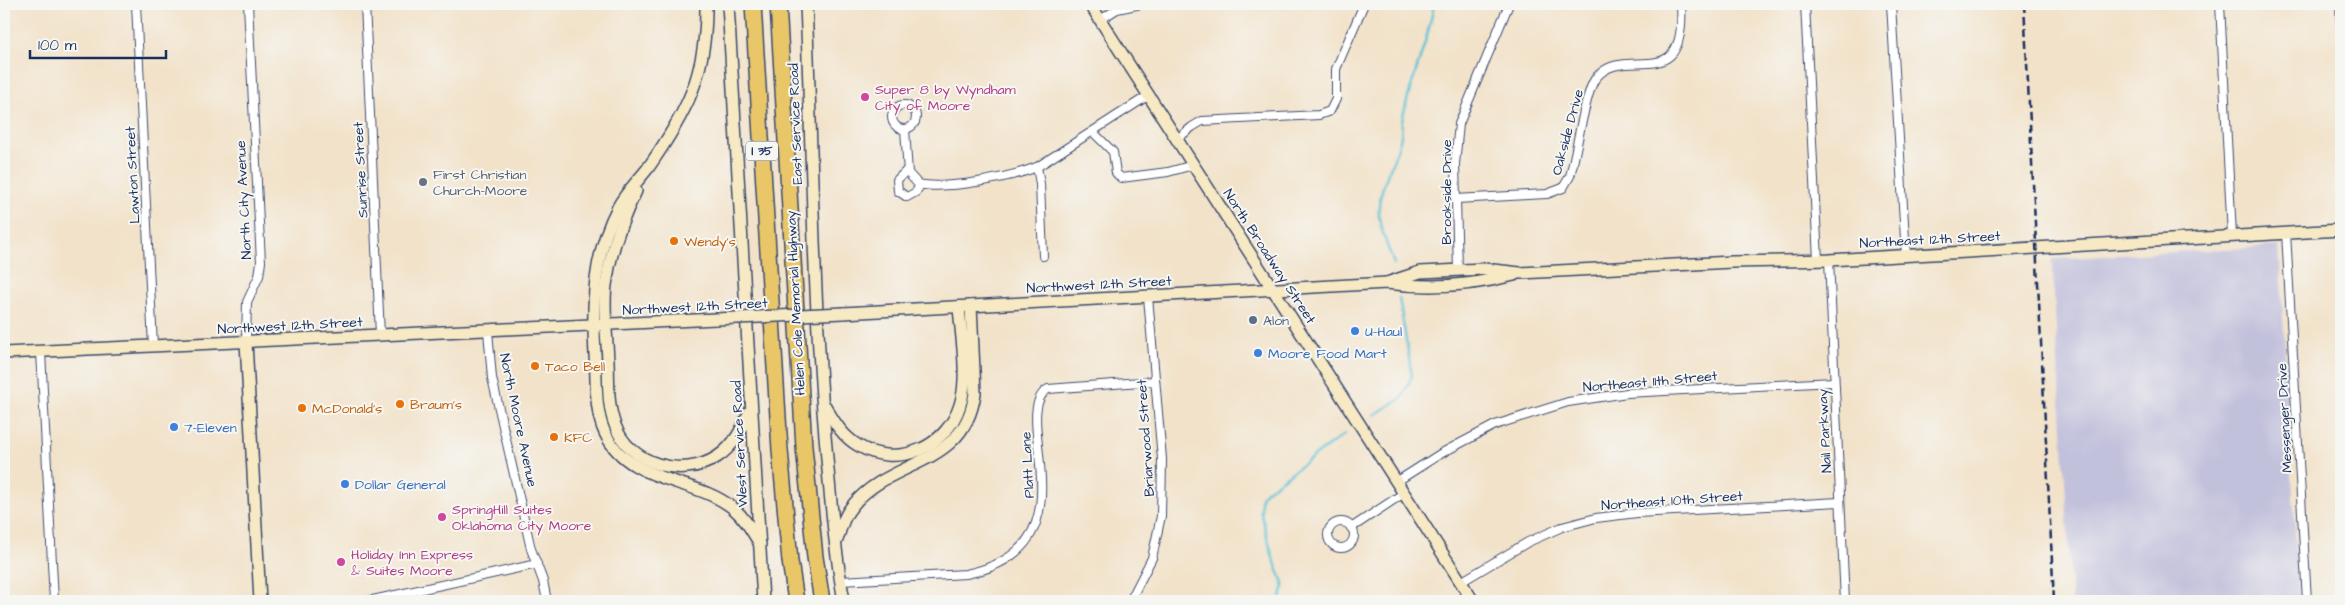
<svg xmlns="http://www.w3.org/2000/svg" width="2345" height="605" font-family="'Architects Daughter',sans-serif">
<rect width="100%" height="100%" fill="#f6f6f2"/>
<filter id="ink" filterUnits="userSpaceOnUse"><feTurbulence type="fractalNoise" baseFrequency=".02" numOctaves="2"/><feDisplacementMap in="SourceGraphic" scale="10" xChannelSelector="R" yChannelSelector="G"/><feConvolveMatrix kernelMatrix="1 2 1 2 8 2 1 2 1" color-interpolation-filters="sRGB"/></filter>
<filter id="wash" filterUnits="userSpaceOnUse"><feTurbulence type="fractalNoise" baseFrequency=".0096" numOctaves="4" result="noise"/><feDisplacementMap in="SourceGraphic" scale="20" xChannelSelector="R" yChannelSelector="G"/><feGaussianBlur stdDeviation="1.12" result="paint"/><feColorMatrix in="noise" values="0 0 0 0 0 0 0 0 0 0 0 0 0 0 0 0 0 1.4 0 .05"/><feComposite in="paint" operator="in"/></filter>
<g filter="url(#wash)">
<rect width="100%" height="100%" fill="#f2e2c9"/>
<path fill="#c2c1dc" d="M2279,246l20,355h-227l-20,-342z"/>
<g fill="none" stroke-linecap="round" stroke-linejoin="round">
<g stroke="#59c0d6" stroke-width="2.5">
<path d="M1394,264c-5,-15 -13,-32 -15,-47 -3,-28 17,-54 22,-81 1,-5 0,-10 1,-15 8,-40 26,-77 32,-117"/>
<path d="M1374,415l28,-17 10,-22 -13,-78"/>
<path d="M1279,601l5,-15 -2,-6 -9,-22 -12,-44v-17l5,-6 79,-57"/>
</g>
</g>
</g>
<g filter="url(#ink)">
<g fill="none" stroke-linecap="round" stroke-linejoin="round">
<defs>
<g id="street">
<path d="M136,4l17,342"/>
<path d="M365,4l15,331"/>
<path d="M1805,4l13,256"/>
<path d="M1891,4l15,252"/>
<path d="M2220,4l12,232"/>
<path d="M2340,4l1,23"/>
<path d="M1100,20l17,-11 24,-5"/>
<circle cx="904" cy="117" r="12"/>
<path d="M905,129l3,44 10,11c29,6 91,-6 119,-17l112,-72"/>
<path d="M1093,132l20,20 3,21 5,5 47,-6 25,-7"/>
<path d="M1176,140l16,-13 10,-6 117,-6 11,-4 6,-12v-30l28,-65"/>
<path d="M1037,167l3,17 3,72"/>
<path d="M907,170l-10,10 1,11 9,6 9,-5 4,-7"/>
<path d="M1456,199l91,-5 16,-6 7,-12c6,-21 15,-83 25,-97 29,-39 92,21 86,-75"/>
<path d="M2286,233l21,368"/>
<path d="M1829,260l16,341"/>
<path d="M1458,270l-3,-106 4,-40 50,-120"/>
<path d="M488,331l4,47 39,171 12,32 4,20"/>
<path d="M246,342l1,-40 12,-26 2,-14 -13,-258"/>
<path d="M41,352l13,249"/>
<path d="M1396,482l44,-28 55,-29 73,-23 59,-9 207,-11"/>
<circle cx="1341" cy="535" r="13"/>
<path d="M1351,528l53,-35"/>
<path d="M841,581l125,-7c133,-27 40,-160 82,-185l106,-8"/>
<path d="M1461,582l67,-40 34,-15 34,-9 41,-5 202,-11"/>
<path d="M368,601l169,-37"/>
<path d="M1130,601l22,-43 9,-42 1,-57 -14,-162"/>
<path d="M1458,601l11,-7"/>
</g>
<g id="secondary">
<path d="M706,4c1,70 -19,108 -58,164 -10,13 -22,24 -30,39 -25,48 -26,95 -23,148 2,25 -1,55 10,78 24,51 89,44 128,75 12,10 19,23 27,36"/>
<path d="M728,4l35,597"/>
<path d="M806,4c6,144 7,288 19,432 5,55 9,110 19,165"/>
<path d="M1090,4l383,597"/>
<path d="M636,191c-14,28 -26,63 -30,94 -3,25 1,51 2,76 1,21 -1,44 7,64 14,40 68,54 102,32 17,-11 25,-28 33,-46"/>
<path d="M1387,283l33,-11 64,-3 36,4 212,-11 97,-2 512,-30"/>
<path d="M843,313l544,-30c43,6 84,3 127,-8"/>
<path d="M246,342l14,259"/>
<path d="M4,353l712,-34"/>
<path d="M825,406c9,16 18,31 34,40 39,23 88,1 101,-41 9,-26 1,-70 -1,-98"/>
<path d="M837,540c4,-13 7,-25 16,-35 38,-47 112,-37 122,-112l-4,-87"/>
</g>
<g id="highway">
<path d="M753,4l27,446 10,111 6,40"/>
<path d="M778,4l26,443 11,110 7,44"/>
</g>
</defs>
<use href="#street" stroke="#3b4a6e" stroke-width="10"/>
<use href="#secondary" stroke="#3b4a6e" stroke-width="14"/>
<use href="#highway" stroke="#3b4a6e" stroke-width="18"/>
<use href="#street" stroke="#fff" stroke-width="8"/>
<use href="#secondary" stroke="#f6e9c3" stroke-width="11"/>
<use href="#highway" stroke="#e9c769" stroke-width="15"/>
<path stroke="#1b2f5e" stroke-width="2.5" stroke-dasharray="8 4" stroke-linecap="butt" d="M2024,4l30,597"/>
<defs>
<path id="secondary-bridge" d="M716,319l127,-6"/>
</defs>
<use href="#secondary-bridge" stroke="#3b4a6e" stroke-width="14" stroke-linecap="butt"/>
<use href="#secondary-bridge" stroke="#f6e9c3" stroke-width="11"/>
</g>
</g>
<g fill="#d1479c" stroke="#f6f6f2" stroke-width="2">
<circle cx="865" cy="97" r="5"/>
<circle cx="442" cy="517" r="5"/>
<circle cx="341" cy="562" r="5"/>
</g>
<circle fill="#6b7280" stroke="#f6f6f2" stroke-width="2" cx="423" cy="182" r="5"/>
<g fill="#e8710a" stroke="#f6f6f2" stroke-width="2">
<circle cx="674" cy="241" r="5"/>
<circle cx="535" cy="366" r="5"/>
<circle cx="400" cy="404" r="5"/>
<circle cx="302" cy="408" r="5"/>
<circle cx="554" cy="437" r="5"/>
</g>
<circle fill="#5c6f8a" stroke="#f6f6f2" stroke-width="2" cx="1253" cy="320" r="5"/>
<g fill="#3f7fe0" stroke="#f6f6f2" stroke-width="2">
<circle cx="1355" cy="331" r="5"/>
<circle cx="1258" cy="353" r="5"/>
<circle cx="174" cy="427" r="5"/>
<circle cx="345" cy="484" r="5"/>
</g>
<g text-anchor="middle" stroke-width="4" stroke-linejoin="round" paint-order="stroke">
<rect fill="#f6f6f2" stroke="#5d6b8a" stroke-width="1" x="746" y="141.5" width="32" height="19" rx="4"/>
<g font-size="12" font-weight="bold" fill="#1b2f5e">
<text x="762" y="155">I 35</text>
</g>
<g font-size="14" fill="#b23c85" stroke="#f6f6f2" text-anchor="start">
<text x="875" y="94">Super 8 by Wyndham<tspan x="875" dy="16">City of Moore</tspan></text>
<text x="452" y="514">SpringHill Suites<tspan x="452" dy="16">Oklahoma City Moore</tspan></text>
<text x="351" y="559">Holiday Inn Express<tspan x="351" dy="16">&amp; Suites Moore</tspan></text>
</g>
<g font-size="14" fill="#1b2f5e" stroke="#f6f6f2">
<text transform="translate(795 124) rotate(-92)" y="5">East Service Road</text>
<text transform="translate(1567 132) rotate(-75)" y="5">Oakside Drive</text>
<text transform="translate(360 170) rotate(-93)" y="5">Sunrise Street</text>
<text transform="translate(132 175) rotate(-93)" y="5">Lawton Street</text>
<text transform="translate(1446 192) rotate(-90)" y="5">Brookside Drive</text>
<text transform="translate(243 200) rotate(-93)" y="5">North City Avenue</text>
<text transform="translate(1930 239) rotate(-3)" y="5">Northeast 12th Street</text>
<text transform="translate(1270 256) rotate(57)" y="5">North Broadway Street</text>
<text transform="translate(1099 284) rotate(-3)" y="5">Northwest 12th Street</text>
<text transform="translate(795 303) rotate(-93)" y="5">Helen Cole Memorial Highway</text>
<text transform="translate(695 306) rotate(-3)" y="5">Northwest 12th Street</text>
<text transform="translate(290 325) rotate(-3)" y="5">Northwest 12th Street</text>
<text transform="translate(1650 381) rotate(-5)" y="5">Northeast 11th Street</text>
<text transform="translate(2284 418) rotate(-93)" y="5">Messenger Drive</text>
<text transform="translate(519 420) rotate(78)" y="5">North Moore Avenue</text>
<text transform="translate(1824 431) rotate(-93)" y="5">Nail Parkway</text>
<text transform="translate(1145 438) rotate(-94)" y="5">Briarwood Street</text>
<text transform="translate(739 444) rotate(-93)" y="5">West Service Road</text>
<text transform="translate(1027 465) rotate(-93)" y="5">Platt Lane</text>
<text transform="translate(1672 500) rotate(-4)" y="5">Northeast 10th Street</text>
</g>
<g font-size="14" fill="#5b616d" stroke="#f6f6f2" text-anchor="start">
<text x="433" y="179">First Christian<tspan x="433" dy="16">Church-Moore</tspan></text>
</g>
<g font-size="14" fill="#c56008" stroke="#f6f6f2" text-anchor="start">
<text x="684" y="246">Wendy's</text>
<text x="545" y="371">Taco Bell</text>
<text x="410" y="409">Braum's</text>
<text x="312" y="413">McDonald's</text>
<text x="564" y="442">KFC</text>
</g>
<g font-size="14" fill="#4e5e75" stroke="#f6f6f2" text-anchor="start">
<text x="1263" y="325">Alon</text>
</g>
<g font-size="14" fill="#366cbe" stroke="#f6f6f2" text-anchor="start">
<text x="1365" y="336">U-Haul</text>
<text x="1268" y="358">Moore Food Mart</text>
<text x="184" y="432">7-Eleven</text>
<text x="355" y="489">Dollar General</text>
</g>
</g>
<rect width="2345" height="605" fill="none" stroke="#f6f6f2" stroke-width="20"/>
<path d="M30 50v8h136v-8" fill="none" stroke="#1b2f5e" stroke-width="2.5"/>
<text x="38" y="50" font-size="15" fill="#1b2f5e" stroke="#f6f6f2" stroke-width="4" paint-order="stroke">100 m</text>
</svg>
